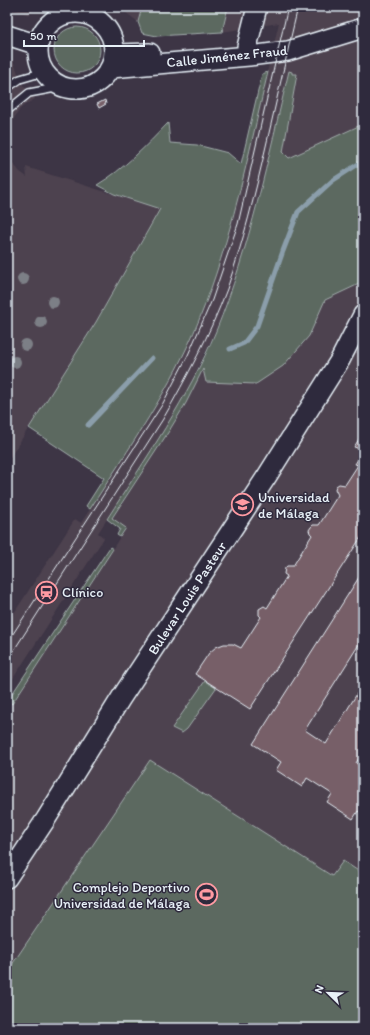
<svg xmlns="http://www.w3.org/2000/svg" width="370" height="1035" font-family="Itim,sans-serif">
<rect width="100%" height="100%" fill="#3d3545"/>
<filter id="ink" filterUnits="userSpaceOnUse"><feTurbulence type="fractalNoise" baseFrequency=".025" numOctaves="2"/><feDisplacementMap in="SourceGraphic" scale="8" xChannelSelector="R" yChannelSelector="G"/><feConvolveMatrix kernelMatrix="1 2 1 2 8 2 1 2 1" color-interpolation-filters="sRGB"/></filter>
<g filter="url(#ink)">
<g fill="#4e424f">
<path d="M7,7h29l-7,8z"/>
<path d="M119,7h244v1021h-356v-327l5,3 114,-176 -14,-9 74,-116 46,-99 57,-233 -48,192 -26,69 -33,69 -17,28 -67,104 6,5 -92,142 -5,-4v-52l68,-105 6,4 70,-109 27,-50 21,-43 25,-70 55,-228 -57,9 -65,4 -15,-3 -4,-11z"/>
<path d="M13,60l9,24 13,15 -9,5 -6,5 -7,11 -6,20v10l3,10 10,12 7,5 -1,-10 134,42 -64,113 -89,140v-397z"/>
</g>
<g fill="#5b6960" stroke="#a2adac">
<path d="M142,7h86l-6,25 -65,4 -15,-3 -4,-11z"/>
<circle cx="77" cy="50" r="23"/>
<path d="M289,71l3,1v2h5l-14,78 6,6 74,-34v149l-4,11 -34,16 -16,36 -26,30 -27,18 -50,-2 -3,-13 -17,34 -17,28 -57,87 14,10 -6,9 -3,-2 3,-6 -13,-10c39,-61 81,-121 109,-188 34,-83 52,-173 73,-260z"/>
<path d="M268,72c-20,84 -37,169 -69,248 -27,67 -70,128 -109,189l-4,-3 18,-28 -75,-50 67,-106 64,-113 -46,-15 -17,-9c27,-16 49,-39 71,-62l2,20 27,2 31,8 13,11 21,-90z"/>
<path d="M110,547l3,2 -101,155 -5,-3v-6l3,2z"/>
<path d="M205,681l11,7 -29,41 -5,4 -10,-5z"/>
<path d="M150,760l182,116 11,-15 20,13v154h-356v-56z"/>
</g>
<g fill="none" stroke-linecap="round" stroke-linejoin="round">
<g stroke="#8b9eab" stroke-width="5">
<path d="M230,349l14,-6 13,-17 26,-75 15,-39 34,-31 31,-20"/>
<path d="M88,425l64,-67"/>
</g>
</g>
<g fill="#775f67" stroke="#e8f1f8">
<path d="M105,100l1,4 -7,4 -2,-4z"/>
<path d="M363,433v17l-9,-3z"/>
<path d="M363,452v82l-113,175 -55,-35 14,-21 7,-6 8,-3h9l8,4 20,-31 -2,-2v-6l5,-3 3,2 20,-32 -3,-2 1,-6 2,-2h6l19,-31 -2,-2 -1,-3 2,-3 2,-2h6l19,-30 -3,-6 1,-3 3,-2 6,1 13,-20 -3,-1z"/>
<path d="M363,571v67l-58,92 21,14 37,-60v68l-7,11 7,5v46l-5,-3 -5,8 -26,-17 5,-8 -25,-16 -5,9 -26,-17 5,-8 -28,-18z"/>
</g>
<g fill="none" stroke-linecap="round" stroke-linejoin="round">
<defs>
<g id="lane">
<path d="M7,88l13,-9 24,-7"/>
<path d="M7,111l22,-18 32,-6"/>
</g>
<g id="secondary">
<circle cx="76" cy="51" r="38"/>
<path d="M7,35l31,10"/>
<path d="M247,47l10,-40"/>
<path d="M115,54l35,-1"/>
<path d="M111,68l138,-12 39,-5 75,-23"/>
<path d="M7,878l39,-59 75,-121 146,-222 73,-116 23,-45"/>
</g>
</defs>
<use href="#lane" stroke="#e8f1f8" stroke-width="10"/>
<use href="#secondary" stroke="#e8f1f8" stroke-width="22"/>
<use href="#lane" stroke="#2f2a3d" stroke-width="7"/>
<use href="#secondary" stroke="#2f2a3d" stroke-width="19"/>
<g stroke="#e8f1f8" stroke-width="1">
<path d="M7,643l155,-238 26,-50 24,-55 26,-76 50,-217"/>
<path d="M7,661l156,-242c24,-42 47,-85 64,-130 16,-47 28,-95 39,-143 11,-47 21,-93 32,-139"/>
</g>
</g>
<g fill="#7c7f86">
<circle cx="23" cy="279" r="6"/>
<circle cx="53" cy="302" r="6"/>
<circle cx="41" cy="322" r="6"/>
<circle cx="26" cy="345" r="6"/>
<circle cx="15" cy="362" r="6"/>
</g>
</g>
<defs>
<symbol id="university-ring" viewBox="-11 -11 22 22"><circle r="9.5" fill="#2f2a3d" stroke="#ff9aa2" stroke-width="1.5"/><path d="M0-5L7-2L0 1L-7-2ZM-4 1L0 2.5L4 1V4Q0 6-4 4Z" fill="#ff9aa2"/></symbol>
<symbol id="station-ring" viewBox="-11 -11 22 22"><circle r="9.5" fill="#2f2a3d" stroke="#ff9aa2" stroke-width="1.5"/><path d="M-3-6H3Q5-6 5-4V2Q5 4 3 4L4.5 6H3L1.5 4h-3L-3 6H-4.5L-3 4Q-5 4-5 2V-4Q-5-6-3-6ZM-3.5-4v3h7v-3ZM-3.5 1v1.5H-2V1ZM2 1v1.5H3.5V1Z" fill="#ff9aa2"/></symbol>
<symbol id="stadium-ring" viewBox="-11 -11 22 22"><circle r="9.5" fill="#2f2a3d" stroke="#ff9aa2" stroke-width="1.5"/><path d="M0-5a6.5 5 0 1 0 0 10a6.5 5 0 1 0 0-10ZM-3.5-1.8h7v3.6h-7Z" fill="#ff9aa2"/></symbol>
</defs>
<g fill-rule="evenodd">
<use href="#university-ring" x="230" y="492" width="25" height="25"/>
<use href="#station-ring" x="34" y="580" width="25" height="25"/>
<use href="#stadium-ring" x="194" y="882" width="25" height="25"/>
</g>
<g text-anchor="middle" stroke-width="3" stroke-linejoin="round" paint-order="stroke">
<g font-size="14" fill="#e8f1f8" stroke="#2f2a3d">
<text transform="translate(227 56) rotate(-6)" y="5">Calle Jiménez Fraud</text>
<text transform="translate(187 598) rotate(-57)" y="5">Bulevar Louis Pasteur</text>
</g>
<g font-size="14" fill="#e8f1f8" stroke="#2f2a3d" text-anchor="start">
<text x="258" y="502">Universidad<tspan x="258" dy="16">de Málaga</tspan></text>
<text x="62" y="597">Clínico</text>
<text x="190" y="892" text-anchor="end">Complejo Deportivo<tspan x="190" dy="16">Universidad de Málaga</tspan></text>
</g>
</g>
<rect width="370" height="1035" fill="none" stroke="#2f2a3d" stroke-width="24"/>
<rect x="12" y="12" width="346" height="1011" fill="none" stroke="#e8f1f8" stroke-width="1.5" filter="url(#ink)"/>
<g transform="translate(328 993) rotate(293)" stroke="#2f2a3d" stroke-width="3" paint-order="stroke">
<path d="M0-3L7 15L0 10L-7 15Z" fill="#e8f1f8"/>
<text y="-6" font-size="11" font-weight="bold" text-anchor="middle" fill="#e8f1f8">N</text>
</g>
<path d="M24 40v6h120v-6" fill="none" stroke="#e8f1f8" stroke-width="2"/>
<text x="30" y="40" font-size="12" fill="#e8f1f8" stroke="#2f2a3d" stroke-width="3" paint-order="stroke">50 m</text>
</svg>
